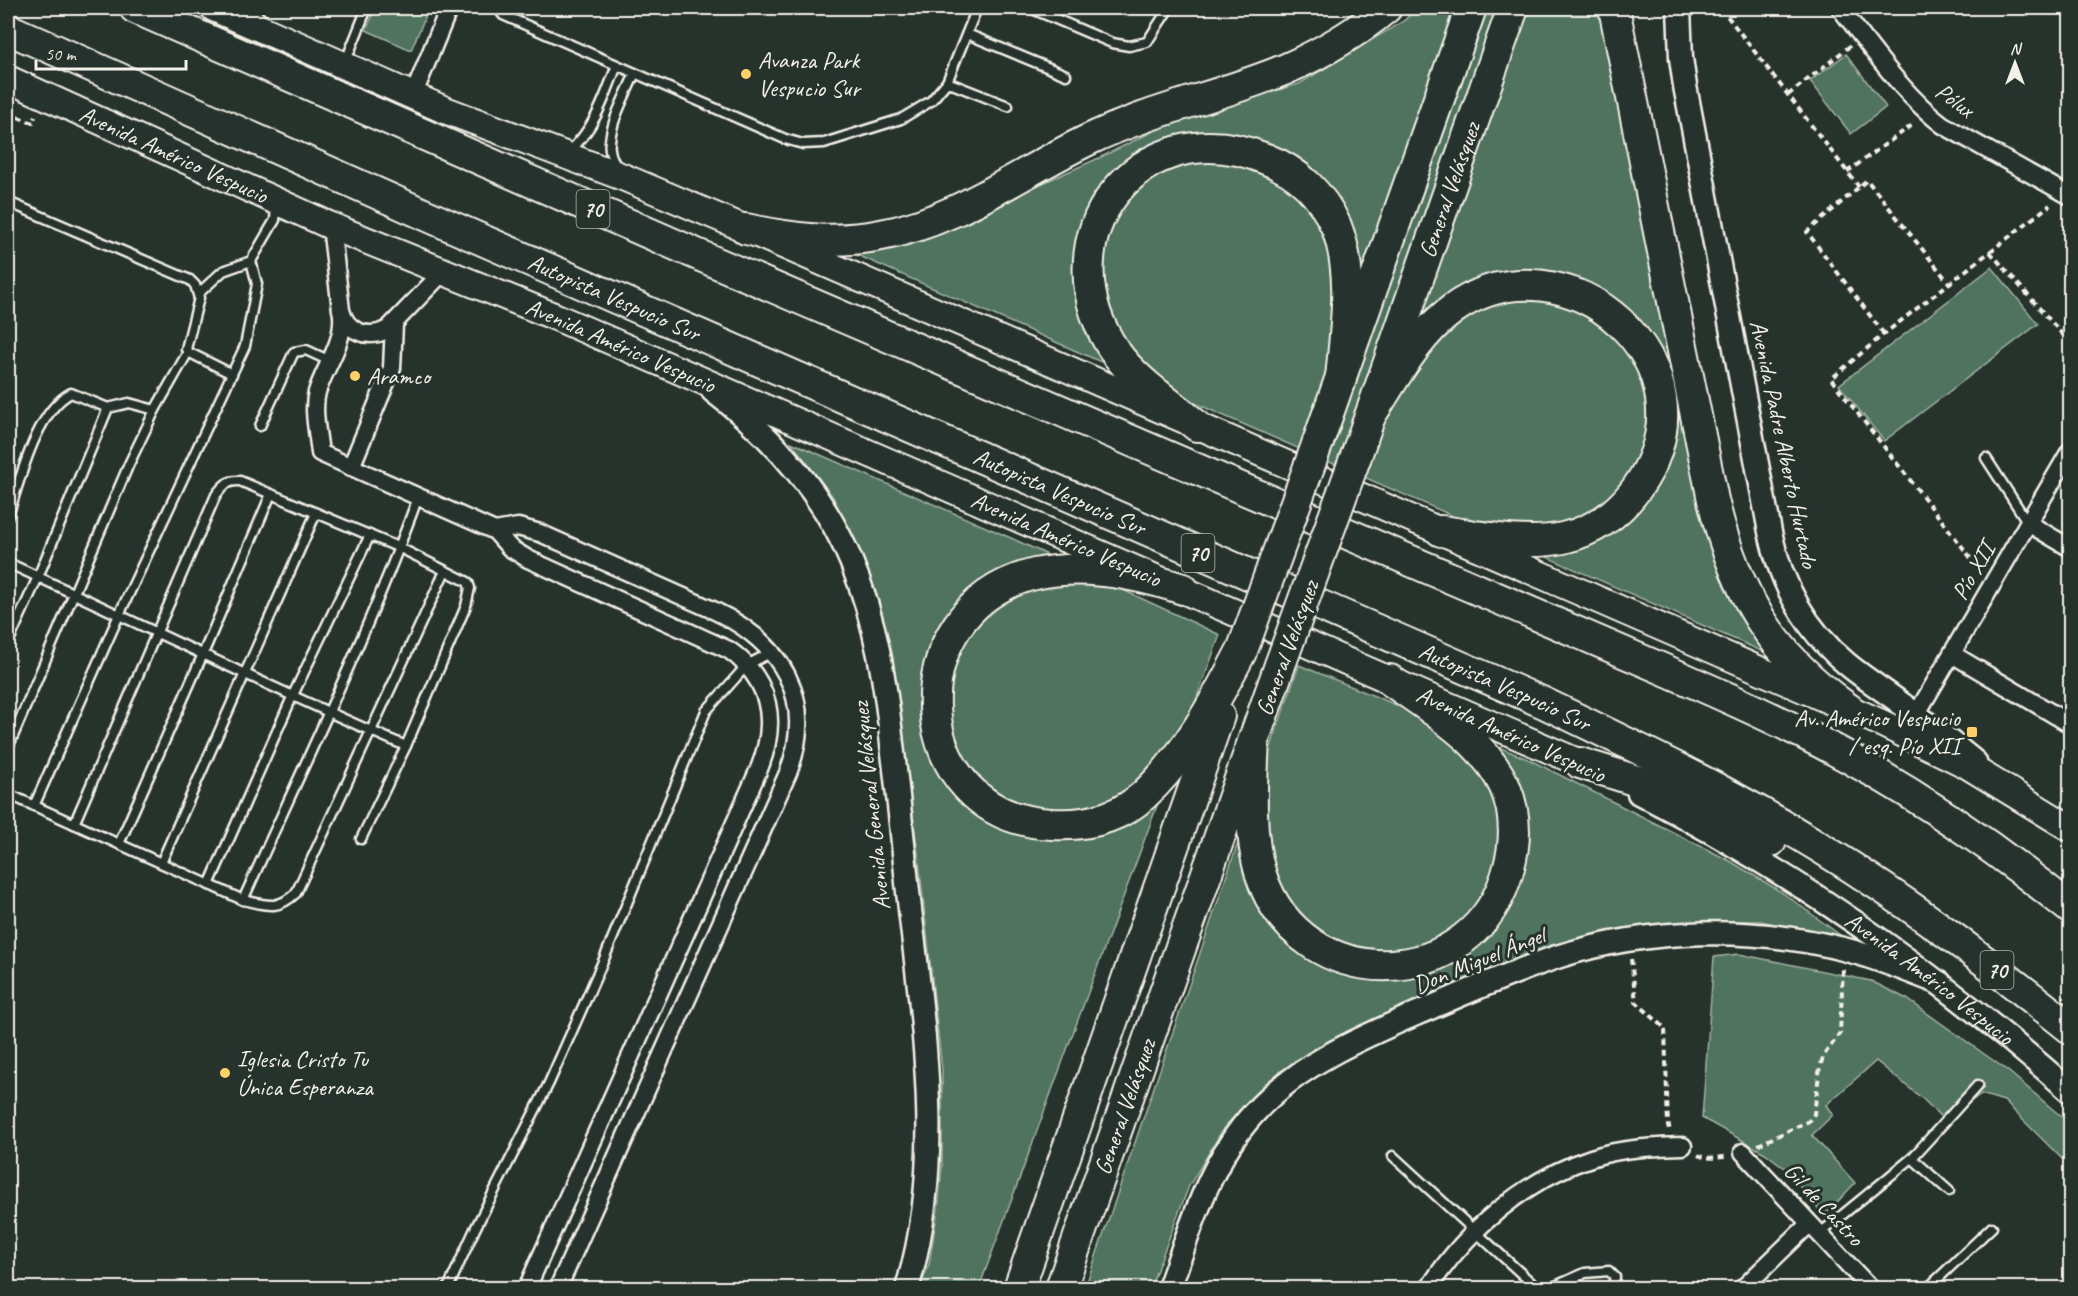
<svg xmlns="http://www.w3.org/2000/svg" width="2078" height="1296" font-family="Caveat,sans-serif">
<rect width="100%" height="100%" fill="#26332d"/>
<filter id="ink" filterUnits="userSpaceOnUse"><feTurbulence type="fractalNoise" baseFrequency=".0167" numOctaves="2"/><feDisplacementMap in="SourceGraphic" scale="12" xChannelSelector="R" yChannelSelector="G"/><feConvolveMatrix kernelMatrix="1 2 1 2 8 2 1 2 1" color-interpolation-filters="sRGB"/></filter>
<g filter="url(#ink)">
<g fill="#50735e" stroke="#a2b2a3" stroke-width="1.5">
<path d="M376,8h53l-18,42 -45,-20z"/>
<path d="M1416,8h185l10,60 80,373 84,216 -925,-405 106,-30 143,-64 85,-42 115,-32 106,-64z"/>
<path d="M1846,54l40,53 -35,27 -41,-53z"/>
<path d="M1992,267l46,57 -154,117 -45,-56z"/>
<path d="M791,442l220,96 209,97 -241,653h-59l9,-24 9,-55 4,-43v-96l-23,-208 -27,-209 -28,-87 -31,-69z"/>
<path d="M1299,665l231,95 200,101 53,32 64,47 -86,-19h-59l-66,7 -85,17 -134,55 -138,72 -54,54 -36,60 -39,102h-65z"/>
<path d="M1739,954l132,27 36,18 101,72 62,53v26l-8,9 -58,-58 -23,-7 -36,27 -21,-21 -48,-39 -50,44 7,10 -21,20 43,48 -31,33 -38,-47 -21,-16 -63,-35 12,-161z"/>
</g>
<g fill="none" stroke-linecap="round" stroke-linejoin="round">
<defs>
<g id="lane">
<path d="M252,8l11,13"/>
<path d="M498,8l5,7 282,124 18,5 21,-1 77,-24 30,-18 16,-19 30,-74"/>
<path d="M1030,8l82,35 17,3 18,-4 22,-34"/>
<path d="M967,34l99,41"/>
<path d="M345,63l22,-55"/>
<path d="M947,82l61,24"/>
<path d="M568,153c27,-25 36,-54 49,-88"/>
<path d="M618,169c-5,-8 -10,-18 -8,-28 2,-23 16,-46 25,-68"/>
<path d="M8,202l182,78 5,5 4,13 -13,51 2,3 44,22"/>
<path d="M199,293l24,-22 28,-10 24,-41 1,-15"/>
<path d="M260,426l34,-74 12,-2 24,11"/>
<path d="M1986,458l42,65"/>
<path d="M8,516c12,-36 28,-105 63,-123l37,15"/>
<path d="M8,563c132,61 264,126 398,183l60,-140 4,-18 -2,-6 -68,-34 -160,-67c-13,-1 -17,5 -24,14l-142,329"/>
<path d="M8,643l30,-66 70,-169 21,-5 26,7"/>
<path d="M8,748l121,-284 26,-54 33,-58"/>
<path d="M8,794l235,106c23,5 34,11 53,-7l149,-322"/>
<path d="M34,806l85,-191 126,-269 12,-62 -6,-23"/>
<path d="M361,839l45,-93"/>
<path d="M119,844l84,-190 68,-160"/>
<path d="M161,863l155,-350"/>
<path d="M209,885l84,-190 77,-160"/>
<path d="M243,900c60,-133 125,-266 175,-403"/>
<path d="M1393,1156l144,132"/>
<path d="M1912,1158l66,-73"/>
<path d="M1819,1234l93,-76 37,33"/>
<path d="M448,1288l27,-59 74,-146 55,-124 102,-248 41,-46 25,-13"/>
<path d="M1551,1288l34,-15 24,-2 6,6 -3,11"/>
<path d="M1928,1288l64,-61"/>
</g>
<g id="street">
<path d="M1840,8c31,39 63,87 103,117l127,71"/>
<path d="M413,96l36,-88"/>
<path d="M331,226l10,84c5,22 28,30 47,19l55,-57"/>
<path d="M342,316c2,28 -17,50 -25,76 -5,18 1,42 3,61l175,78 15,17 18,11 201,91c42,30 49,72 30,119l-232,519"/>
<path d="M351,467l41,-99 2,-44"/>
<path d="M2028,523l42,25"/>
<path d="M495,531l23,-4 22,6 173,77c68,32 104,88 75,163l-230,515"/>
<path d="M1952,654l118,70"/>
<path d="M1916,715l154,-264"/>
<path d="M1743,1152l127,136"/>
<path d="M1429,1288c36,-57 97,-109 162,-130 30,-10 61,-11 92,-12"/>
<path d="M1743,1288l66,-64"/>
</g>
<g id="secondary">
<path d="M1679,8l2,50 4,28 85,446c11,52 36,98 77,132 18,15 38,27 56,41 25,18 48,38 72,57"/>
<path d="M713,391c59,45 109,100 138,170 26,62 35,126 42,192 5,40 9,80 13,120 14,137 42,280 1,415"/>
<path id="s1" d="M1639,793c156,80 300,182 431,298"/>
<path d="M1169,1288c22,-61 40,-126 85,-175 45,-50 111,-77 171,-103 45,-19 89,-39 135,-54 90,-28 191,-30 283,-7 33,8 65,22 97,34"/>
</g>
<g id="primary">
<path d="M214,8l231,102 178,67 123,52 1133,493 86,42 105,64"/>
<path id="s2" d="M8,79l323,147 225,91 1024,446"/>
</g>
<g id="highway">
<path d="M135,8l582,255 948,407c46,20 92,40 137,63 96,48 185,108 268,175"/>
<path d="M1614,8l99,492c22,92 58,155 137,210"/>
<path id="s3" d="M8,29l447,199 1089,475c94,45 188,90 277,145 88,54 169,116 249,180"/>
<path d="M746,229c45,10 89,15 135,6 77,-14 139,-63 209,-96 63,-30 132,-43 196,-70 36,-16 70,-36 100,-61"/>
<path d="M1370,416c24,-37 46,-80 83,-107 113,-81 271,57 184,179 -18,25 -43,43 -74,50 -39,8 -82,-2 -122,-7"/>
<path d="M1197,426c-27,-23 -60,-44 -81,-73 -78,-112 22,-247 150,-194 32,12 56,36 70,67 19,47 9,104 5,153"/>
<path d="M1318,442l153,-434"/>
<path id="s4" d="M1356,456l157,-448"/>
<path d="M1183,589c-46,-15 -99,-26 -148,-15 -142,34 -130,244 17,250 34,2 67,-6 92,-29 42,-39 71,-93 97,-143"/>
<path d="M1254,739c-2,42 -6,95 7,136 40,123 216,120 248,-8 7,-26 7,-54 -4,-80 -22,-48 -73,-77 -115,-107"/>
<path d="M1580,763c41,13 82,25 122,43 24,10 46,23 69,35"/>
<path d="M1019,1288l200,-572"/>
<path id="s5" d="M1061,1288l219,-623"/>
</g>
</defs>
<use href="#lane" stroke="#f4f1e8" stroke-width="13"/>
<use href="#street" stroke="#f4f1e8" stroke-width="21"/>
<use href="#secondary" stroke="#f4f1e8" stroke-width="27"/>
<use href="#primary" stroke="#f4f1e8" stroke-width="30"/>
<use href="#highway" stroke="#f4f1e8" stroke-width="34"/>
<g stroke="#f4f1e8" stroke-width="4" stroke-dasharray="6 4.5" stroke-linecap="butt">
<path d="M1721,8l138,179"/>
<path d="M1788,95l62,-49"/>
<path d="M8,113l25,10 2,-7"/>
<path d="M1847,172l68,-49"/>
<path d="M1990,252l80,91"/>
<path d="M1884,334l-77,-102 60,-52 83,104"/>
<path d="M1971,558l-140,-179 53,-45 166,-129"/>
<path d="M1631,959l5,43 29,26 3,99 3,-1"/>
<path d="M1758,1145l51,-24 5,-7 6,-48 4,-11 16,-22 3,-65"/>
<path d="M1698,1155c8,4 21,3 31,1"/>
</g>
<use href="#lane" stroke="#26332d" stroke-width="8"/>
<use href="#street" stroke="#26332d" stroke-width="16"/>
<use href="#secondary" stroke="#26332d" stroke-width="22"/>
<use href="#primary" stroke="#26332d" stroke-width="26"/>
<use href="#highway" stroke="#26332d" stroke-width="30"/>
<defs>
<g id="highway-bridge">
<path d="M1243,648l75,-206"/>
<path d="M1280,665l76,-209"/>
</g>
</defs>
<use href="#highway-bridge" stroke="#f4f1e8" stroke-width="34" stroke-linecap="butt"/>
<use href="#highway-bridge" stroke="#26332d" stroke-width="30"/>
</g>
</g>
<g fill="#ffd166" stroke="#26332d" stroke-width="2">
<circle cx="746" cy="74" r="6"/>
<circle cx="355" cy="376" r="6"/>
<rect x="1966" y="726" width="12" height="12" rx="3"/>
<circle cx="225" cy="1073" r="6"/>
</g>
<g text-anchor="middle" stroke-width="6" stroke-linejoin="round" paint-order="stroke">
<g fill="#26332d" stroke="#b6b8b0" stroke-width="1.5">
<rect x="576.5" y="190" width="33" height="38" rx="4.5"/>
<rect x="1181.5" y="534" width="33" height="38" rx="4.5"/>
<rect x="1980.5" y="951" width="33" height="38" rx="4.5"/>
</g>
<g font-size="22" font-weight="bold" fill="#f4f1e8">
<text x="593" y="217">70</text>
<text x="1198" y="561">70</text>
<text x="1997" y="978">70</text>
</g>
<g font-size="24" fill="#f4f1e8" stroke="#26332d" text-anchor="start">
<text x="758" y="68">Avanza Park<tspan x="758" dy="28">Vespucio Sur</tspan></text>
<text x="367" y="384">Aramco</text>
<text x="1960" y="726" text-anchor="end">Av. Américo Vespucio<tspan x="1960" dy="28">/ esq. Pío XII</tspan></text>
<text x="237" y="1067">Iglesia Cristo Tu<tspan x="237" dy="28">Única Esperanza</tspan></text>
</g>
<g font-size="24" fill="#f4f1e8" stroke="#26332d">
<text transform="translate(1955 100) rotate(36)" y="8">Pólux</text>
<text dy="8" stroke="none"><textPath href="#s2" startOffset="182">Avenida Américo Vespucio</textPath></text>
<text dy="8" stroke="none"><textPath href="#s4" startOffset="282">General Velásquez</textPath></text>
<text dy="8" stroke="none"><textPath href="#s3" startOffset="663">Autopista Vespucio Sur</textPath></text>
<text dy="8" stroke="none"><textPath href="#s2" startOffset="668">Avenida Américo Vespucio</textPath></text>
<text transform="translate(1784 444) rotate(78)" y="8">Avenida Padre Alberto Hurtado</text>
<text dy="8" stroke="none"><textPath href="#s3" startOffset="1149">Autopista Vespucio Sur</textPath></text>
<text dy="8" stroke="none"><textPath href="#s2" startOffset="1154">Avenida Américo Vespucio</textPath></text>
<text transform="translate(1973 571) rotate(-60)" y="8">Pío XII</text>
<text transform="translate(1287 648) rotate(-70)" y="8">General Velásquez</text>
<text dy="8" stroke="none"><textPath href="#s3" startOffset="1635">Autopista Vespucio Sur</textPath></text>
<text transform="translate(1511 734) rotate(24)" y="8">Avenida Américo Vespucio</text>
<text transform="translate(871 806) rotate(-96)" y="8">Avenida General Velásquez</text>
<text transform="translate(1479 960) rotate(-22)" y="8">Don Miguel Ángel</text>
<text dy="8" stroke="none"><textPath href="#s1" startOffset="345">Avenida Américo Vespucio</textPath></text>
<text dy="8" stroke="none"><textPath href="#s5" startOffset="192">General Velásquez</textPath></text>
<text transform="translate(1824 1204) rotate(47)" y="8">Gil de Castro</text>
</g>
</g>
<rect width="2078" height="1296" fill="none" stroke="#26332d" stroke-width="30"/>
<rect x="15" y="15" width="2048" height="1266" fill="none" stroke="#f4f1e8" stroke-width="2" filter="url(#ink)"/>
<g transform="translate(2015 63)" stroke="#26332d" stroke-width="4.5" paint-order="stroke">
<path d="M0-4.5L10 22L0 15L-10 22Z" fill="#f4f1e8"/>
<text y="-9" font-size="16" font-weight="bold" text-anchor="middle" fill="#f4f1e8">N</text>
</g>
<path d="M36 60v9h150v-9" fill="none" stroke="#f4f1e8" stroke-width="3"/>
<text x="45" y="60" font-size="18" fill="#f4f1e8" stroke="#26332d" stroke-width="4.5" paint-order="stroke">50 m</text>
</svg>
